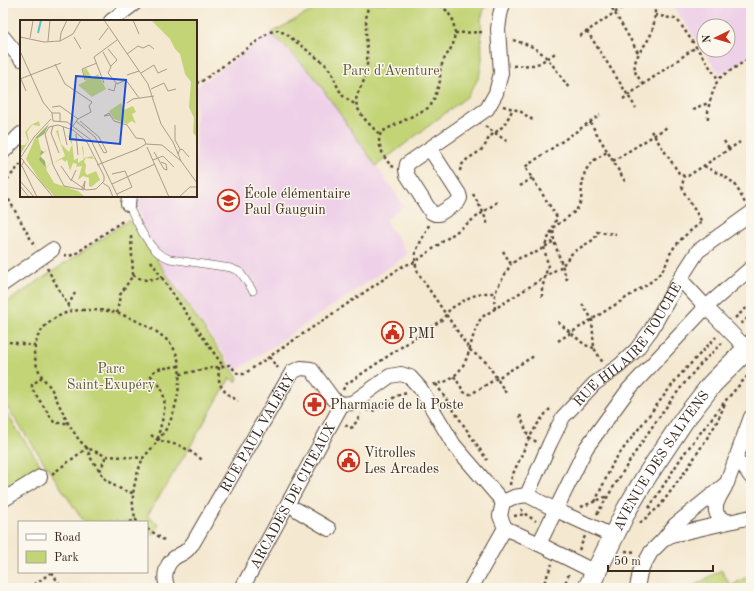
<svg xmlns="http://www.w3.org/2000/svg" width="754" height="591" font-family="'Old Standard TT',serif">
<rect width="100%" height="100%" fill="#fbf7ec"/>
<filter id="ink" filterUnits="userSpaceOnUse"><feTurbulence type="fractalNoise" baseFrequency=".025" numOctaves="2"/><feDisplacementMap in="SourceGraphic" scale="8" xChannelSelector="R" yChannelSelector="G"/><feConvolveMatrix kernelMatrix="1 2 1 2 8 2 1 2 1" color-interpolation-filters="sRGB"/></filter>
<filter id="wash" filterUnits="userSpaceOnUse"><feTurbulence type="fractalNoise" baseFrequency=".012" numOctaves="4" result="noise"/><feDisplacementMap in="SourceGraphic" scale="16" xChannelSelector="R" yChannelSelector="G"/><feGaussianBlur stdDeviation="0.9" result="paint"/><feColorMatrix in="noise" values="0 0 0 0 0 0 0 0 0 0 0 0 0 0 0 0 0 1.4 0 .05"/><feComposite in="paint" operator="in"/></filter>
<g filter="url(#wash)">
<rect width="100%" height="100%" fill="#f4e8d0"/>
<g fill="#eed0e8" fill-rule="evenodd">
<path d="M671,3h80v51l-31,21zM704,26h24v24h-24z"/>
<path d="M271,33l42,42 91,131 -19,14 23,34 -61,42 -111,75 -104,-145 10,-8 -6,-15 2,-7h58v-109z"/>
</g>
<g fill="#c3d477" stroke="#7f7f4a">
<path d="M326,3h160l-5,16 1,40 -3,18 -11,19 -92,70 -63,-91 -42,-42z"/>
<path d="M129,220l109,158 -2,4 -6,-4 -42,72 -41,66 12,9 -5,8 -7,3v-14h-63l-81,-121v-96z"/>
<path d="M3,408l39,59 -28,19 -11,-3z"/>
<path d="M721,570l10,16 20,-12v14h-61z"/>
</g>
</g>
<g filter="url(#ink)">
<g fill="none" stroke-linecap="round" stroke-linejoin="round">
<defs>
<path id="lane" d="M128,204c7,15 16,35 28,47 4,4 9,6 14,8l61,9 9,4 13,19"/>
<g id="street">
<path d="M111,21l24,-18"/>
<path d="M3,37l18,22"/>
<path d="M430,149l29,45 1,4 -2,4 -19,12h-4l-4,-2 -24,-37 -1,-5 1,-6 80,-55 9,-16 5,-20 -3,-44 2,-14 3,-12"/>
<path d="M3,152l18,-18"/>
<path d="M128,204l1,-8"/>
<path d="M680,279l26,28 41,42"/>
<path d="M3,284l49,-34"/>
<path d="M736,461l8,6 7,10"/>
<path d="M725,487c-5,9 -14,21 -6,30 3,2 6,3 9,5"/>
<path id="s1" d="M527,495l23,-52 13,-26 31,-33 25,-18 17,-16 15,-20 29,-51 18,-28 46,-33 7,-5"/>
<path d="M3,500l37,-23"/>
<path d="M297,510l32,19"/>
<path d="M663,540l8,-5 10,-2 70,-16"/>
<path d="M539,544l47,-96 43,-59 77,-82 45,-39"/>
<path d="M595,572l-56,-28 -34,-16 -5,-12 3,-14 11,-5 13,-2 29,15 57,26"/>
<path id="s2" d="M168,588c-5,-9 -3,-22 5,-29 4,-4 10,-5 14,-9 2,-2 4,-5 6,-7l99,-171 9,-4 10,1 22,30 9,5 10,-1 38,-27 11,-2 9,3 10,11 34,57 49,57"/>
<path id="s3" d="M242,588l100,-184"/>
<path d="M471,588l34,-60"/>
<path d="M637,588l3,-16 11,-20 12,-12 12,-15 52,-42 24,-66"/>
</g>
<g id="secondary">
<path id="s4" d="M588,588l39,-79 19,-32 38,-57 28,-36 39,-39"/>
</g>
</defs>
<use href="#lane" stroke="#574639" stroke-width="8"/>
<use href="#street" stroke="#574639" stroke-width="16"/>
<use href="#secondary" stroke="#574639" stroke-width="22"/>
<g stroke="#574639" stroke-width="2.5" stroke-dasharray="3 3" stroke-linecap="butt">
<path d="M369,3c-7,23 1,48 -3,71 -2,11 -13,21 -9,32 4,12 15,20 23,29"/>
<path d="M609,3l30,51"/>
<path d="M655,15l20,4 4,3 39,57 33,-22"/>
<path d="M587,31l49,77"/>
<path d="M455,33l30,-1"/>
<path d="M580,36l49,-33"/>
<path d="M513,40c9,3 18,5 26,11 12,9 21,25 30,37"/>
<path d="M513,66l20,-1 7,-2 17,-11"/>
<path d="M196,83l6,-2 68,-49 8,-2 8,4 39,30 7,9 6,15 5,8 13,9"/>
<path d="M643,84c-2,-3 -5,-7 -7,-10 -6,-16 10,-27 15,-40 4,-10 4,-20 4,-31"/>
<path d="M623,99l73,-52"/>
<path d="M503,106l17,5 14,10"/>
<path d="M693,110l7,-4 9,-3"/>
<path d="M708,119c-1,-14 5,-27 10,-40"/>
<path d="M590,122l36,61"/>
<path d="M485,126l23,16"/>
<path d="M651,131l28,42 5,3h4l52,-34"/>
<path d="M724,141l5,8"/>
<path d="M613,161l56,-35"/>
<path d="M704,166l23,12 8,6 10,19"/>
<path d="M394,167c-8,-3 -18,-24 -14,-32 1,-2 4,-4 5,-5l45,-23 5,-10 5,-16v-10l3,-10 10,-16 2,-12 -2,-13 -6,-9 -9,-8"/>
<path d="M460,171c2,-13 14,-14 22,-22 4,-3 4,-7 7,-11 3,-4 8,-6 12,-10 5,-5 8,-12 12,-19"/>
<path d="M3,184l18,-20"/>
<path d="M520,186l12,-8"/>
<path d="M3,189l32,58"/>
<path d="M473,194l10,18 5,13"/>
<path d="M429,225l-13,26 -1,11 3,11 52,77 17,13 19,30"/>
<path d="M503,251l8,13 10,-7 16,-5 17,-11"/>
<path d="M64,255l5,1 6,-2 49,-34"/>
<path d="M151,261l11,17"/>
<path d="M47,268l24,43"/>
<path d="M133,275l10,5 19,-2 61,88"/>
<path d="M567,280l-13,-39 -1,-13 4,-11 -32,-50 75,-52"/>
<path d="M542,297v-8l6,-24 -4,-18 9,-19 23,-17 5,-10 1,-15 3,-15 8,-10 14,-9"/>
<path d="M582,304l10,15 2,29 9,15"/>
<path d="M68,306l7,-13"/>
<path d="M495,309l-1,-10 3,-11 14,-24"/>
<path d="M82,310c9,0 18,0 27,1 19,4 56,21 65,38 6,11 6,22 5,33 0,14 -6,36 -13,47 -7,11 -15,20 -23,29l-37,-2 -19,-8 -8,-8 -11,-17 -17,-35 -9,-11 -5,-10 -3,-14 3,-15 4,-7 5,-6 9,-7 8,-4 8,-3z"/>
<path d="M117,313l3,-18 13,-20 -2,-39"/>
<path d="M735,318l16,-14"/>
<path d="M558,322l27,23 9,3"/>
<path d="M741,324l10,-9"/>
<path d="M3,341l32,5"/>
<path d="M558,341l90,-57c6,-5 13,-10 17,-18 3,-5 4,-12 8,-17 8,-11 18,-19 29,-27l-17,-28 -3,-7 2,-11"/>
<path d="M269,357l9,11"/>
<path d="M219,367c-2,19 3,24 19,34"/>
<path d="M180,374l49,-9c7,4 5,10 15,9l159,-108 12,-4 82,-60"/>
<path d="M454,376l10,16 3,2h4l63,-38"/>
<path d="M42,377l-10,8v4l22,33 3,1h11"/>
<path d="M436,384l51,76"/>
<path d="M433,385c5,-2 11,-2 15,-5 26,-15 19,-42 34,-63l80,-51 11,-14 20,-12 3,-4 1,-4 19,2"/>
<path d="M343,390l2,-5 98,-66 7,-10 20,-12 12,-4h13"/>
<path d="M366,410l6,1 4,-1 20,-14 11,-3"/>
<path d="M520,415l9,23 8,4"/>
<path d="M345,425l5,3 3,-1 8,-13"/>
<path d="M151,435l7,5 23,6 7,4 16,11"/>
<path d="M158,439c1,-10 5,-19 6,-28 2,-14 -2,-26 -13,-35 1,-3 4,-6 7,-7l21,-3"/>
<path d="M100,471l6,-15"/>
<path d="M52,474l35,-26 3,9 16,23 9,6 10,5 8,2"/>
<path d="M510,485c1,-8 5,-16 9,-24 8,-19 16,-37 31,-52"/>
<path d="M595,502l19,-41 65,-85 37,-39"/>
<path d="M581,507l27,-11"/>
<path d="M649,508l34,-53 43,-55 25,-28"/>
<path d="M521,509l4,5 11,7"/>
<path d="M597,514c31,-51 62,-102 101,-147 8,-9 16,-16 24,-24"/>
<path d="M514,516l11,-2"/>
<path d="M130,522l6,-3"/>
<path d="M137,522c-9,-19 -2,-45 6,-64"/>
<path d="M640,523l20,-17 29,-40 27,-42 9,-20"/>
<path d="M147,529l7,4 10,7"/>
<path d="M579,550l6,-14"/>
<path d="M625,551l11,1"/>
<path d="M52,572l9,16"/>
<path d="M29,588l23,-16"/>
<path d="M542,588l10,-24"/>
<path d="M563,588l6,-14"/>
</g>
<use href="#lane" stroke="#fff" stroke-width="7"/>
<use href="#street" stroke="#fff" stroke-width="14"/>
<use href="#secondary" stroke="#fff" stroke-width="20"/>
</g>
</g>
<defs>
<symbol id="school-ring" viewBox="-11 -11 22 22"><circle r="9.5" fill="#fbf7ec" stroke="#c8321e" stroke-width="1.5"/><path d="M0-5L7-2L0 1L-7-2ZM-4 1L0 2.5L4 1V4Q0 6-4 4Z" fill="#c8321e"/></symbol>
<symbol id="civic-ring" viewBox="-11 -11 22 22"><circle r="9.5" fill="#fbf7ec" stroke="#c8321e" stroke-width="1.5"/><path d="M-.6-6.5H3V-4.5H.6V-3L4-1V1h2V6H-6V1h2V-1L-.6-3ZM-1.2 2.5V6h2.4V2.5Z" fill="#c8321e"/></symbol>
<symbol id="pharmacy-ring" viewBox="-11 -11 22 22"><circle r="9.5" fill="#fbf7ec" stroke="#c8321e" stroke-width="1.5"/><path d="M-2-6h4v4h4v4h-4v4h-4v-4h-4v-4h4Z" fill="#c8321e"/></symbol>
</defs>
<g fill-rule="evenodd">
<use href="#school-ring" x="216" y="188" width="25" height="25"/>
<use href="#civic-ring" x="380" y="320" width="25" height="25"/>
<use href="#pharmacy-ring" x="302" y="392" width="25" height="25"/>
<use href="#civic-ring" x="336" y="448" width="25" height="25"/>
</g>
<g text-anchor="middle" stroke-width="3" stroke-linejoin="round" paint-order="stroke">
<g font-size="14" fill="#5d5434" stroke="#fbf7ec">
<text x="391" y="75">Parc d'Aventure</text>
<text x="111" y="373">Parc<tspan x="111" dy="16">Saint-Exupéry</tspan></text>
</g>
<g font-size="14" fill="#3b2a1e" stroke="#fbf7ec" text-anchor="start">
<text x="244" y="198">École élémentaire<tspan x="244" dy="16">Paul Gauguin</tspan></text>
<text x="408" y="338">PMI</text>
<text x="330" y="409">Pharmacie de la Poste</text>
<text x="364" y="457">Vitrolles<tspan x="364" dy="16">Les Arcades</tspan></text>
</g>
<g font-size="14" fill="#3b2a1e" stroke="#fbf7ec">
<text dy="5" stroke="none"><textPath href="#s1" startOffset="184">RUE HILAIRE TOUCHE</textPath></text>
<text dy="5" stroke="none"><textPath href="#s2" startOffset="185">RUE PAUL VALÉRY</textPath></text>
<text dy="5" stroke="none"><textPath href="#s4" startOffset="147">AVENUE DES SALYENS</textPath></text>
<text dy="5" stroke="none"><textPath href="#s3" startOffset="105">ARCADES DE CITEAUX</textPath></text>
</g>
</g>
<g transform="translate(20 20)">
<rect width="177" height="177" fill="#f4e8d0"/>
<path d="M131,0h46v117l-4,-4 1,-15 -5,-11 2,-25 -6,-8 -5,-20 -5,-5 -5,-10zM66,48l6,10 6,-4 8,15 -14,8 -14,-12 8,-4 -3,-11zM101,83l3,7 9,-4 3,6 -4,2 4,10 -4,-3 -5,3 -13,-5 -5,-8zM19,101l1,5 -8,-1 -5,7 2,8 -9,15v-16l1,6h4l3,-4 -3,-9 6,-7zM38,110l3,14 8,8 3,-7 -4,-9 3,-3 3,27 4,-2v5l6,-4 -2,-11 1,-3 1,13 8,-2 2,3 -8,-1 -2,3 2,4 -1,7 2,3 9,-4 4,9 -9,7 -2,-1v-8l-6,-2 -5,4 4,-14 -6,1 1,-3 -4,-1 -3,8 -3,-11 -2,2 -3,-3 -9,4 12,-7 -9,-25zM15,118h3l3,12 -2,10 7,8 5,-6 -5,7 8,14 24,8 7,6h-30l-14,-15 -15,-23z" fill="#c3d477"/>
<path d="M29,104l-5,10 -6,4 3,12 3,2 4,-3 -8,7 5,5 1,7 -7,-8 2,-10 -3,-12h-3z" fill="#9ab668"/>
<path fill="none" stroke="#55c1cf" stroke-width="2" d="M18,13l3,-13"/>
<path fill="none" stroke="#aa9c89" stroke-width="1" d="M84,0l44,64 13,40 12,18 8,19M113,0l6,14M0,17l24,5 16,-1 13,-7 8,-14M54,17l7,12M10,18l3,-17M79,20l9,-12M28,21l2,-21M40,21l1,-8 6,-13M88,29l9,11 -7,7M0,31l23,51 9,11M83,32l8,15 -3,6 9,11 9,-4 13,18M107,34l11,-8 5,2 6,-3 5,4M35,44l10,20 27,18 -3,4 2,6 -13,7 -5,7M121,53l13,-8 4,8 9,-4M107,55l12,-4M0,59l41,-16M1,59l5,12M65,60l-3,-11 15,-6M84,63l-10,-26 23,-17M88,69l6,2 2,-8M131,69l13,-6 4,8 8,-2M107,83l6,-4 21,-3M32,87l8,-1 18,13M90,95l-6,1 5,-3 5,8 13,4 9,13 8,1 2,5M40,101v-8h-8l1,8 14,1 24,18 27,57M56,101l19,16 9,16 3,-1M60,101l19,16 8,15M155,105v15l5,9 -2,5M33,106l-4,1 -4,7 8,31 11,21 20,4M43,106l4,19M56,114l2,21M127,127l22,50M116,130l10,-6 16,1 19,16 16,22M160,130l2,-1 7,8M134,132l10,17 3,1 -1,-6 -5,-2M39,133l-8,-20 2,-7 5,-1 15,5 14,12 17,34v5l-8,8 -10,1 -16,-11 -9,-13M0,137l4,4 -3,6M1,137l13,-20 17,-18M133,140l10,-4 11,11M4,142l29,35M77,145l41,-16M2,146l15,31M92,154l13,-3 7,16 -15,7M0,161l14,16M51,161l5,-11M83,163l6,4 4,10M92,164l43,-20M0,166l9,11M62,169l3,-8 -1,9M159,177l11,-10h7"/>
<path fill="#1d4ed8" fill-opacity="0.15" stroke="#1d4ed8" stroke-width="2" d="M56,56l50,4 -6,64 -50,-5z"/>
<rect width="177" height="177" fill="none" stroke="#3b2a1e" stroke-width="2"/>
</g>
<rect width="754" height="591" fill="none" stroke="#fbf7ec" stroke-width="16"/>
<rect x="18" y="521" width="130" height="52" fill="#fbf7ec" stroke="#aea59a"/>
<rect x="26" y="534" width="20" height="6" fill="#ffffff" stroke="#aea59a"/>
<text x="54" y="541" font-size="12" fill="#3b2a1e">Road</text>
<rect x="26" y="551" width="20" height="12" fill="#c3d477" stroke="#aea59a"/>
<text x="54" y="561" font-size="12" fill="#3b2a1e">Park</text>
<g transform="translate(716 38) rotate(265)"><circle r="19" fill="#fbf7ec" stroke="#aea59a"/>
<path d="M0-3L7 15L0 10L-7 15Z" fill="#c8321e"/>
<text y="-6" font-size="11" font-weight="bold" text-anchor="middle" fill="#3b2a1e">N</text>
</g>
<path d="M608 565v6h105v-6" fill="none" stroke="#3b2a1e" stroke-width="2"/>
<text x="614" y="565" font-size="12" fill="#3b2a1e" stroke="#fbf7ec" stroke-width="3" paint-order="stroke">50 m</text>
</svg>
